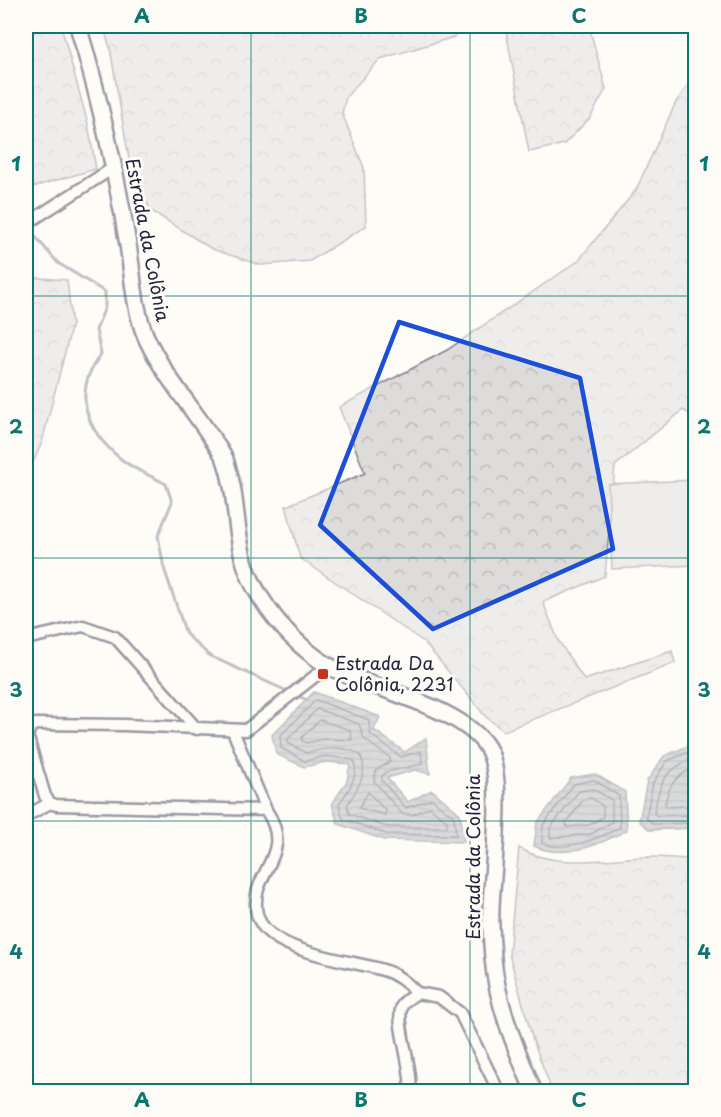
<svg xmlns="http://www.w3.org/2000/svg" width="721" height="1117" font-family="'Playpen Sans',sans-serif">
<defs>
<pattern id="forest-crowns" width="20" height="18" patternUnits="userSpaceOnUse" patternTransform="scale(1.5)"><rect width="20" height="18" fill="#dddcdb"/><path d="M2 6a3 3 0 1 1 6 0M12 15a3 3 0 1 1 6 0" fill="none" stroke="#bdbcbd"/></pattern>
<pattern id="water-rules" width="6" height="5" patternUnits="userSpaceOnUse" patternTransform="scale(1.5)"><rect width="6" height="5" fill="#b2b2b7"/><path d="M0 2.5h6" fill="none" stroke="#909096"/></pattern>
</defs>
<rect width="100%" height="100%" fill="#fdfcf7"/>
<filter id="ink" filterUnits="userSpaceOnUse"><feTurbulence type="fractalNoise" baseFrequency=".0167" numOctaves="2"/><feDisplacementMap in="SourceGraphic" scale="12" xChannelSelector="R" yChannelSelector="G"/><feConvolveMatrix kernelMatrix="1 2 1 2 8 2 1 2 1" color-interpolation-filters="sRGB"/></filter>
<g filter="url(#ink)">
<g fill="url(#forest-crowns)" stroke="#807f8b" stroke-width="1.5">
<path d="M28,26h33l27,98 8,45 -70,20v-157l3,-3z"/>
<path d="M103,26h363l-12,11 -74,22 -34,38 -4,16 22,55 2,58 -56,35 -50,4 -48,-16 -62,-39 -21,-51 -19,-111z"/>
<path d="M505,26h84l17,63 -16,29 -26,26 -35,8z"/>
<path d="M695,75v342l-12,-7 -68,56 -10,110 -62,26 15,38 26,40 88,-29 3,12 -171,68 -18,-14 -62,-75 -124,-84 -14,-52 79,-33 -26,-66 108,-57 131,-89 58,-71 40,-88z"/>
<path d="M26,277l41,3 5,45 -30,117 -16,37z"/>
<path d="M519,848c38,22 87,10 129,9 16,0 32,2 47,2v232h-143l-19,-51 -24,-86z"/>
</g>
<path fill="#dddcdb" stroke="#807f8b" stroke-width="1.5" d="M695,480v85l-83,4 -4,-85z"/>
<g fill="url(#water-rules)" stroke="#787885" stroke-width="1.5">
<path d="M314,692l66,25 -6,13 31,22 21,-14 4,36 -15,-4 -28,8 21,24 24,-12 28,24 4,28 -80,-2 -46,-16 -6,-20 15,-23 3,-17 -24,-2 -22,5 -28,-13 -4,-19z"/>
<path d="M695,743v85l-45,2 -11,-9 8,-40 17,-25z"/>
<path d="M595,774l30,18 2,38c-28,15 -63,30 -93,16l3,-23 34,-45z"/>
</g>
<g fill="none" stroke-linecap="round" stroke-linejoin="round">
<g stroke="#5c5c6d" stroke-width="1.5">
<path d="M316,700l53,20 1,14 31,23 20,-6 1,13 -36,8 -4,4v5l24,27 26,-9 22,18 2,18 -70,-1 -43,-15 -4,-15c8,-12 21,-28 15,-44l-28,-4 -21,5 -24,-13 -1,-12z"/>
<path d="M317,709l42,15 5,15 26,19v4l-14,8 -2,11 28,33 10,1 18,-8 17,14v6h-60l-38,-13 -2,-9c9,-14 23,-33 13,-50 -15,-11 -38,-6 -54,-2l-18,-10v-4z"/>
<path d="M320,720l30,10 2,10 -28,-1 -17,4 -5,-2v-4z"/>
<path d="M696,749l-29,12 -14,22 -7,34 7,7 43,-1"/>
<path d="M696,757c-33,14 -35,22 -42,56l3,3 39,-1"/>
<path d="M696,767c-20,8 -27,17 -31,37l3,3 28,-1"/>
<path d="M594,780l25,16 1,31c-19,11 -58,26 -78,16l1,-18 31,-41z"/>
<path d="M593,789l19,11v22l-21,12 -41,4v-10l29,-37z"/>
<path d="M368,792l18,19 -1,4 -26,-7z"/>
<path d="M591,798l12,8v11l-14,8 -22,2 -1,-4 18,-24z"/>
</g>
<path stroke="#787885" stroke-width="3" d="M27,227l31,36 47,29v15l-9,23 5,24c-30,39 -15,77 20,105 13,11 31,17 45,25l6,18 -14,34 6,32 22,66 24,22 97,44"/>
<defs>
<g id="minor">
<path d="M26,224l87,-56"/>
<path d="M26,639l57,-13 32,11 82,92"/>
<path d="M328,666l-82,64 -122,-5 -88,-1 -5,2 -4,9 18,61 5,7 6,2 210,5c31,46 -18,62 -9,104 9,39 94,46 126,56 14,4 24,13 34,23"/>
<path d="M233,731l33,79"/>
<path d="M26,816l24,-13"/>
<path d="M410,1092c4,-23 -17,-74 -7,-88 3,-5 10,-8 14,-11l22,4 21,16 39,79"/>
</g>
<path id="secondary" d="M78,26c21,70 37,141 49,213 6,32 6,68 19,98 20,44 55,80 79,122 17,49 5,91 36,139 16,26 40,51 66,67 43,25 133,40 160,82 19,29 5,124 4,161 -1,17 1,34 2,50 4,48 23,90 41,134"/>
</defs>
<use href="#minor" stroke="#22223b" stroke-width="15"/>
<use href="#secondary" stroke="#22223b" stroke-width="20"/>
<use href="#minor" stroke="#fdfcf7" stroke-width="10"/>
<use href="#secondary" stroke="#fdfcf7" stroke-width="15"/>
</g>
</g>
<path d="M0 0H721V1117H0ZM399,322l181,56 33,171 -180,80 -113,-104z" fill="#fdfcf7" fill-opacity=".55" fill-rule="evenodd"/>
<path fill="none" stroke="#1d4ed8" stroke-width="4.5" stroke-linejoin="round" d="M399,322l181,56 33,171 -180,80 -113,-104z"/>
<path fill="none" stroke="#0f766e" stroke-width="1.5" stroke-opacity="0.55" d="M251,26v1066M470,26v1066M26,296h670M26,558h670M26,821h670"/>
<rect fill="#c8321e" stroke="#fdfcf7" stroke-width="2" x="317" y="668" width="12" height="12" rx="3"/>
<g text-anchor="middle" stroke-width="6" stroke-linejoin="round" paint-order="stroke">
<g font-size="18" fill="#22223b" stroke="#fdfcf7">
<text transform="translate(147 240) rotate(79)" y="6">Estrada da Colônia</text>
<text transform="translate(474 857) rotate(-90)" y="6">Estrada da Colônia</text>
</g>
<g font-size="18" fill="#22223b" stroke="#fdfcf7" text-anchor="start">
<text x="335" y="670">Estrada Da<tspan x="335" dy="21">Colônia, 2231</tspan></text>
</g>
</g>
<rect width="721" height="1117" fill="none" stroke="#fdfcf7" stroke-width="66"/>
<rect x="33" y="33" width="655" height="1051" fill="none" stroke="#0f766e" stroke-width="2"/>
<g font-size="20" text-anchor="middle" font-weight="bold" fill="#0f766e">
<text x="142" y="23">A</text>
<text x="361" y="23">B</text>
<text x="579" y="23">C</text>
<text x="16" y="171">1</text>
<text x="704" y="171">1</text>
<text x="16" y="434">2</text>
<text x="704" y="434">2</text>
<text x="16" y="697">3</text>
<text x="704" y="697">3</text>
<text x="16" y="959">4</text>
<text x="704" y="959">4</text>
<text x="142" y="1107">A</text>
<text x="361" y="1107">B</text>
<text x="579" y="1107">C</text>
</g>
</svg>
